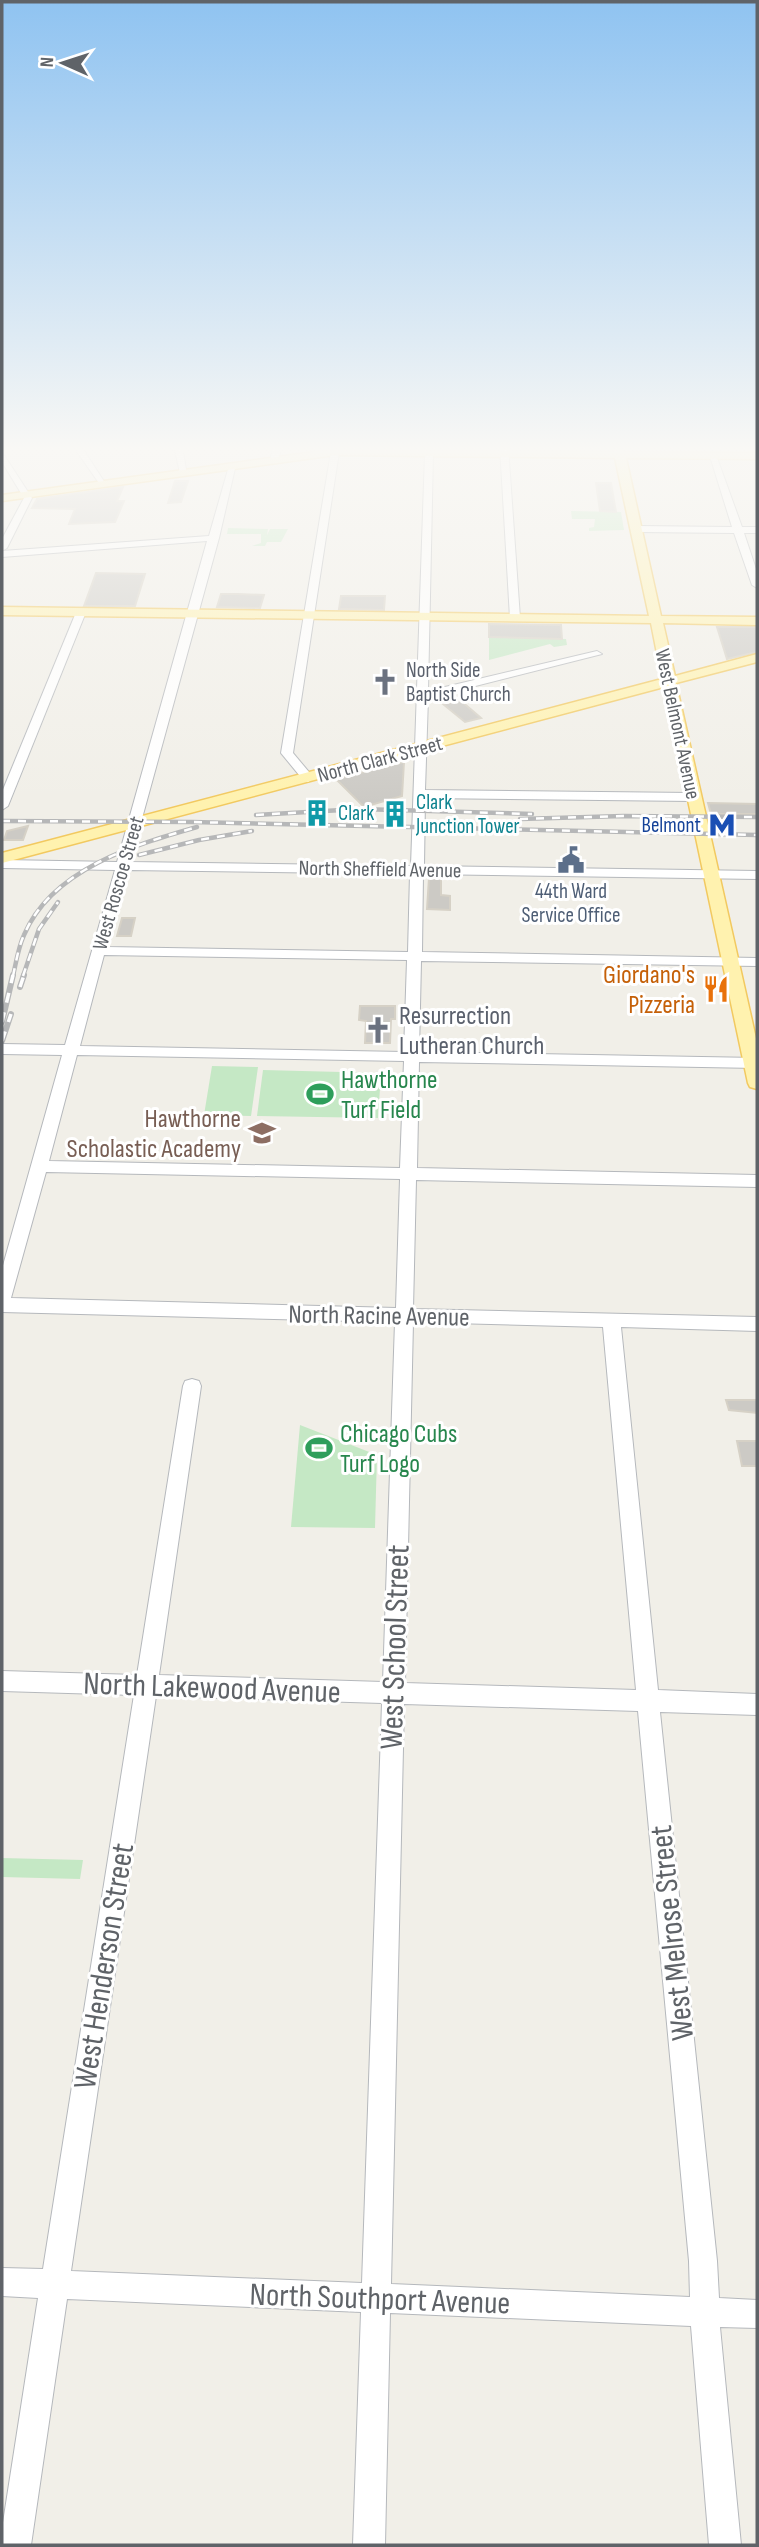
<svg xmlns="http://www.w3.org/2000/svg" width="759" height="2547" font-family="'Sofia Sans Condensed',sans-serif">
<rect width="100%" height="100%" fill="#f1efe8"/>
<g fill="#c5e8c5">
<path d="M571,511l50,1 3,18 -35,1v-3l5,-1 1,-8h-23z"/>
<path d="M228,528l40,1 -1,6 3,-6h18l-7,13h-14l-2,4h-13l9,-3v-9h-34z"/>
<path d="M489,637l77,2 1,6 -13,2 -4,-3 -61,16z"/>
<path d="M212,1066l46,1 -7,49 -47,-1z"/>
<path d="M263,1070l118,3 -3,45 -121,-2z"/>
<path d="M300,1425l77,30 -2,73 -84,-1z"/>
<path d="M2,1858l81,2 -3,19 -78,-2z"/>
</g>
<g fill="#cccac5" stroke="#d6d1c6" stroke-width="2">
<path d="M175,481h13l-7,21 -13,1z"/>
<path d="M596,483h15l5,29 -16,-1z"/>
<path d="M123,487l-6,14h7l-9,21 -46,2 6,-15 -43,-1 5,-9z"/>
<path d="M96,573l49,1 -10,32h-51z"/>
<path d="M221,594h17l26,1 -4,13 -43,-1z"/>
<path d="M341,596h44l-1,14 -45,-1z"/>
<path d="M489,624l72,1 1,14 -73,-2z"/>
<path d="M717,627h40v25l-30,7z"/>
<path d="M460,700l21,18 -16,4 -22,-18z"/>
<path d="M404,762l-2,34 -38,11 -28,-28z"/>
<path d="M708,803l49,1v10h-46z"/>
<path d="M28,826l-5,14h-19l3,-9z"/>
<path d="M429,878h12v17l9,1v14l-23,-1z"/>
<path d="M122,918h13l-4,18h-14z"/>
<path d="M360,1006h35v13h-4l-1,24h-25l1,-22 -7,-1z"/>
<path d="M726,1400h31v13l-28,-3z"/>
<path d="M737,1441h20v25h-15z"/>
</g>
<g fill="none" stroke-linecap="round" stroke-linejoin="round">
<defs>
<g id="minor">
<path d="M73,446h8l26,40h-6z"/>
<path d="M174,446h8l5,29 -7,-2z"/>
<path d="M274,446h8l-4,14 -4,3 -4,-3z"/>
<path d="M500,446h8l12,172 -5,3 -5,-3z"/>
<path d="M752,446h5v5h-3z"/>
<path d="M335,449l4,3 -46,301 21,25 -6,4 -4,-1 -23,-28 50,-301z"/>
<path d="M429,450l4,3 -5,238 169,-40 5,3 -174,44 -3,92 268,3 6,4 -6,4 -268,-3 -1,68 333,5v8l-334,-5 -1,78 335,6v8l-336,-5 -2,91 338,6v10l-338,-6 -2,106 340,7v12l-341,-7 -3,129 344,8v14l-136,-4 37,363 99,4v21l-97,-3 57,549 2,37 38,2v28l-37,-1 21,218h-32l-18,-219 -301,-13 -5,232h-32l8,-233 -294,-13 -36,246h-29v-16l36,-231 -36,-2v-28l41,1 91,-574 -132,-4v-20l135,4 46,-289 2,-5 7,-2 7,2 2,5 -42,289 224,7 12,-360 -393,-10v-43l60,-214 -60,-1v-10l63,1 50,-175 -113,-2v-8l115,2 90,-321 -205,16v-6l207,-15 20,-70 7,-2 -17,74 -89,324 281,4 14,-413zM128,870l282,4 -2,78 -301,-5zM104,955l303,5 -3,92 -324,-6zM77,1055l327,6 -4,107 -351,-7zM46,1172l354,7 -4,129 -385,-10zM413,1322l190,5 33,363 -231,-7zM156,1696l226,7 -20,580 -291,-12zM404,1704l234,7 51,550 1,36 -299,-13z"/>
<path d="M2,452l30,46 -25,50 -5,3v-12l22,-41 -22,-36z"/>
<path d="M709,453l7,2 26,72h15v6h-13l13,39v16l-5,-3 -18,-52 -98,-1 -5,-3 5,-3 96,1z"/>
<path d="M77,610l9,2 -78,194 -6,4v-18z"/>
</g>
<path id="major" d="M613,446h10l1,6 133,1v6l-131,-1 35,158 96,1v8l-94,-2 12,53 82,-22v8l-81,21 81,360v46l-7,-2 -2,-4 -84,-396 -662,176v-10l660,-174 -11,-56 -649,-8v-8l647,9 -34,-158 -280,-3 -333,46v-6l333,-46 279,3z"/>
</defs>
<use href="#minor" stroke="#b5b8bc" stroke-width="2"/>
<use href="#major" stroke="#f2c960" stroke-width="3"/>
<use href="#minor" fill="#fff" fill-rule="evenodd"/>
<use href="#major" fill="#fff2af" fill-rule="evenodd"/>
<defs>
<g id="rail-far1">
<path d="M256,815l103,-6 173,5"/>
<path d="M520,819l103,-3 134,1"/>
<path d="M2,821l190,1 565,13"/>
<path d="M139,855l60,-15 53,-9"/>
<path d="M13,976c3,-13 5,-28 11,-41 28,-66 110,-90 173,-108"/>
<path d="M23,976l16,-47 19,-27"/>
</g>
<g id="rail">
<path d="M20,987l4,-12"/>
<path d="M2,1022l11,-47"/>
<path d="M2,1041l9,-27"/>
</g>
</defs>
<use href="#rail-far1" stroke="#b6b7b8" stroke-width="4.5"/>
<use href="#rail" stroke="#b6b7b8" stroke-width="6"/>
<use href="#rail-far1" stroke="#fff" stroke-width="2.5" stroke-dasharray="8" stroke-linecap="butt"/>
<use href="#rail" stroke="#fff" stroke-width="3.5" stroke-dasharray="10" stroke-linecap="butt"/>
</g>
<linearGradient id="sky" x2="0" y2="1"><stop stop-color="#8fc3f1"/><stop offset="0.56" stop-color="#f9f8f5"/><stop offset="1" stop-color="#f9f8f5" stop-opacity="0"/></linearGradient>
<rect width="759" height="802" fill="url(#sky)"/>
<defs>
<symbol id="church-bare" viewBox="-9 -9 18 18"><path d="M-1.2-6h2.4v3.5h3.3v2.4h-3.3V6h-2.4V-.1h-3.3v-2.4h3.3Z" fill="#6b7280" stroke="#fff" stroke-width="2.5" paint-order="stroke"/></symbol>
<symbol id="building-bare" viewBox="-9 -9 18 18"><path d="M-4-6H4V6H1V3H-1V6H-4ZM-2.5-4.3h1.7v1.8h-1.7ZM.8-4.3h1.7v1.8H.8ZM-2.5-1h1.7V.8h-1.7ZM.8-1h1.7V.8H.8Z" fill="#0f9aa8" stroke="#fff" stroke-width="2.5" paint-order="stroke"/></symbol>
<symbol id="metro-bare" viewBox="-9 -9 18 18"><path d="M-5.5 5V-5H-3L0 0L3-5H5.5V5H3V-.5L0 4L-3-.5V5Z" fill="#1a4fb4" stroke="#fff" stroke-width="2.5" paint-order="stroke"/></symbol>
<symbol id="civic-bare" viewBox="-9 -9 18 18"><path d="M-.6-6.5H3V-4.5H.6V-3L4-1V1h2V6H-6V1h2V-1L-.6-3ZM-1.2 2.5V6h2.4V2.5Z" fill="#5c6f8a" stroke="#fff" stroke-width="2.5" paint-order="stroke"/></symbol>
<symbol id="restaurant-bare" viewBox="-9 -9 18 18"><path d="M-5-6h1v4h1v-4h1v4h1v-4h1v5L-1.5 .5V6h-2V.5L-5-1ZM5-6V6H3V1.5H1.5Q1.5-4 5-6Z" fill="#e8710a" stroke="#fff" stroke-width="2.5" paint-order="stroke"/></symbol>
<symbol id="stadium-bare" viewBox="-9 -9 18 18"><path d="M0-5a6.5 5 0 1 0 0 10a6.5 5 0 1 0 0-10ZM-3.5-1.8h7v3.6h-7Z" fill="#2e9e5b" stroke="#fff" stroke-width="2.5" paint-order="stroke"/></symbol>
<symbol id="school-bare" viewBox="-9 -9 18 18"><path d="M0-5L7-2L0 1L-7-2ZM-4 1L0 2.5L4 1V4Q0 6-4 4Z" fill="#8d6e63" stroke="#fff" stroke-width="2.5" paint-order="stroke"/></symbol>
</defs>
<g fill-rule="evenodd">
<use href="#church-bare" x="366" y="663" width="38" height="38"/>
<use href="#building-bare" x="298" y="794" width="38" height="38"/>
<use href="#building-bare" x="376" y="795" width="38" height="38"/>
<use href="#metro-bare" x="703" y="806" width="38" height="38"/>
<use href="#civic-bare" x="552" y="841" width="38" height="38"/>
<use href="#restaurant-bare" x="697" y="970" width="38" height="38"/>
<use href="#church-bare" x="359" y="1011" width="38" height="38"/>
<use href="#stadium-bare" x="301" y="1075" width="38" height="38"/>
<use href="#school-bare" x="243" y="1114" width="38" height="38"/>
<use href="#stadium-bare" x="300" y="1429" width="38" height="38"/>
</g>
<g text-anchor="middle" stroke-width="6" stroke-linejoin="round" paint-order="stroke">
<g font-size="21" fill="#5b616d" stroke="#fff" text-anchor="start">
<text x="406" y="677">North Side<tspan x="406" dy="24">Baptist Church</tspan></text>
</g>
<g font-size="21" fill="#5f6368" stroke="#fff">
<text transform="translate(678 724) rotate(78)" y="7">West Belmont Avenue</text>
<text transform="translate(380 759) rotate(-15)" y="7">North Clark Street</text>
<text transform="translate(380 869) rotate(1)" y="7">North Sheffield Avenue</text>
<text transform="translate(118 883) rotate(-74)" y="7">West Roscoe Street</text>
</g>
<g font-size="21" fill="#0d838f" stroke="#fff" text-anchor="start">
<text x="416" y="809">Clark<tspan x="416" dy="24">Junction Tower</tspan></text>
<text x="338" y="820">Clark</text>
</g>
<g font-size="21" fill="#164399" stroke="#fff" text-anchor="end">
<text x="701" y="832">Belmont</text>
</g>
<g font-size="21" fill="#4e5e75" stroke="#fff">
<text x="571" y="898">44th Ward<tspan x="571" dy="24">Service Office</tspan></text>
</g>
<g font-size="26" fill="#c56008" stroke="#fff" text-anchor="end">
<text x="695" y="983">Giordano's<tspan x="695" dy="30">Pizzeria</tspan></text>
</g>
<g font-size="26" fill="#5b616d" stroke="#fff" text-anchor="start">
<text x="399" y="1024">Resurrection<tspan x="399" dy="30">Lutheran Church</tspan></text>
</g>
<g font-size="26" fill="#27864d" stroke="#fff" text-anchor="start">
<text x="341" y="1088">Hawthorne<tspan x="341" dy="30">Turf Field</tspan></text>
<text x="340" y="1442">Chicago Cubs<tspan x="340" dy="30">Turf Logo</tspan></text>
</g>
<g font-size="26" fill="#785e54" stroke="#fff" text-anchor="end">
<text x="241" y="1127">Hawthorne<tspan x="241" dy="30">Scholastic Academy</tspan></text>
</g>
<g font-size="26" fill="#5f6368" stroke="#fff">
<text transform="translate(379 1315) rotate(1)" y="9">North Racine Avenue</text>
</g>
<g font-size="32" fill="#5f6368" stroke="#fff">
<text transform="translate(394 1647) rotate(-88)" y="11">West School Street</text>
<text transform="translate(212 1687) rotate(2)" y="11">North Lakewood Avenue</text>
<text transform="translate(671 1933) rotate(-96)" y="11">West Melrose Street</text>
<text transform="translate(103 1966) rotate(-81)" y="11">West Henderson Street</text>
<text transform="translate(380 2298) rotate(2)" y="11">North Southport Avenue</text>
</g>
</g>
<rect width="759" height="2547" fill="none" stroke="#5f6368" stroke-width="7"/>
<g transform="translate(63 63) rotate(273)" stroke="#ffffff" stroke-width="5" paint-order="stroke">
<path d="M0-5L12 26L0 18L-12 26Z" fill="#5f6368"/>
<text y="-10" font-size="19" font-weight="bold" text-anchor="middle" fill="#5f6368">N</text>
</g>
</svg>
